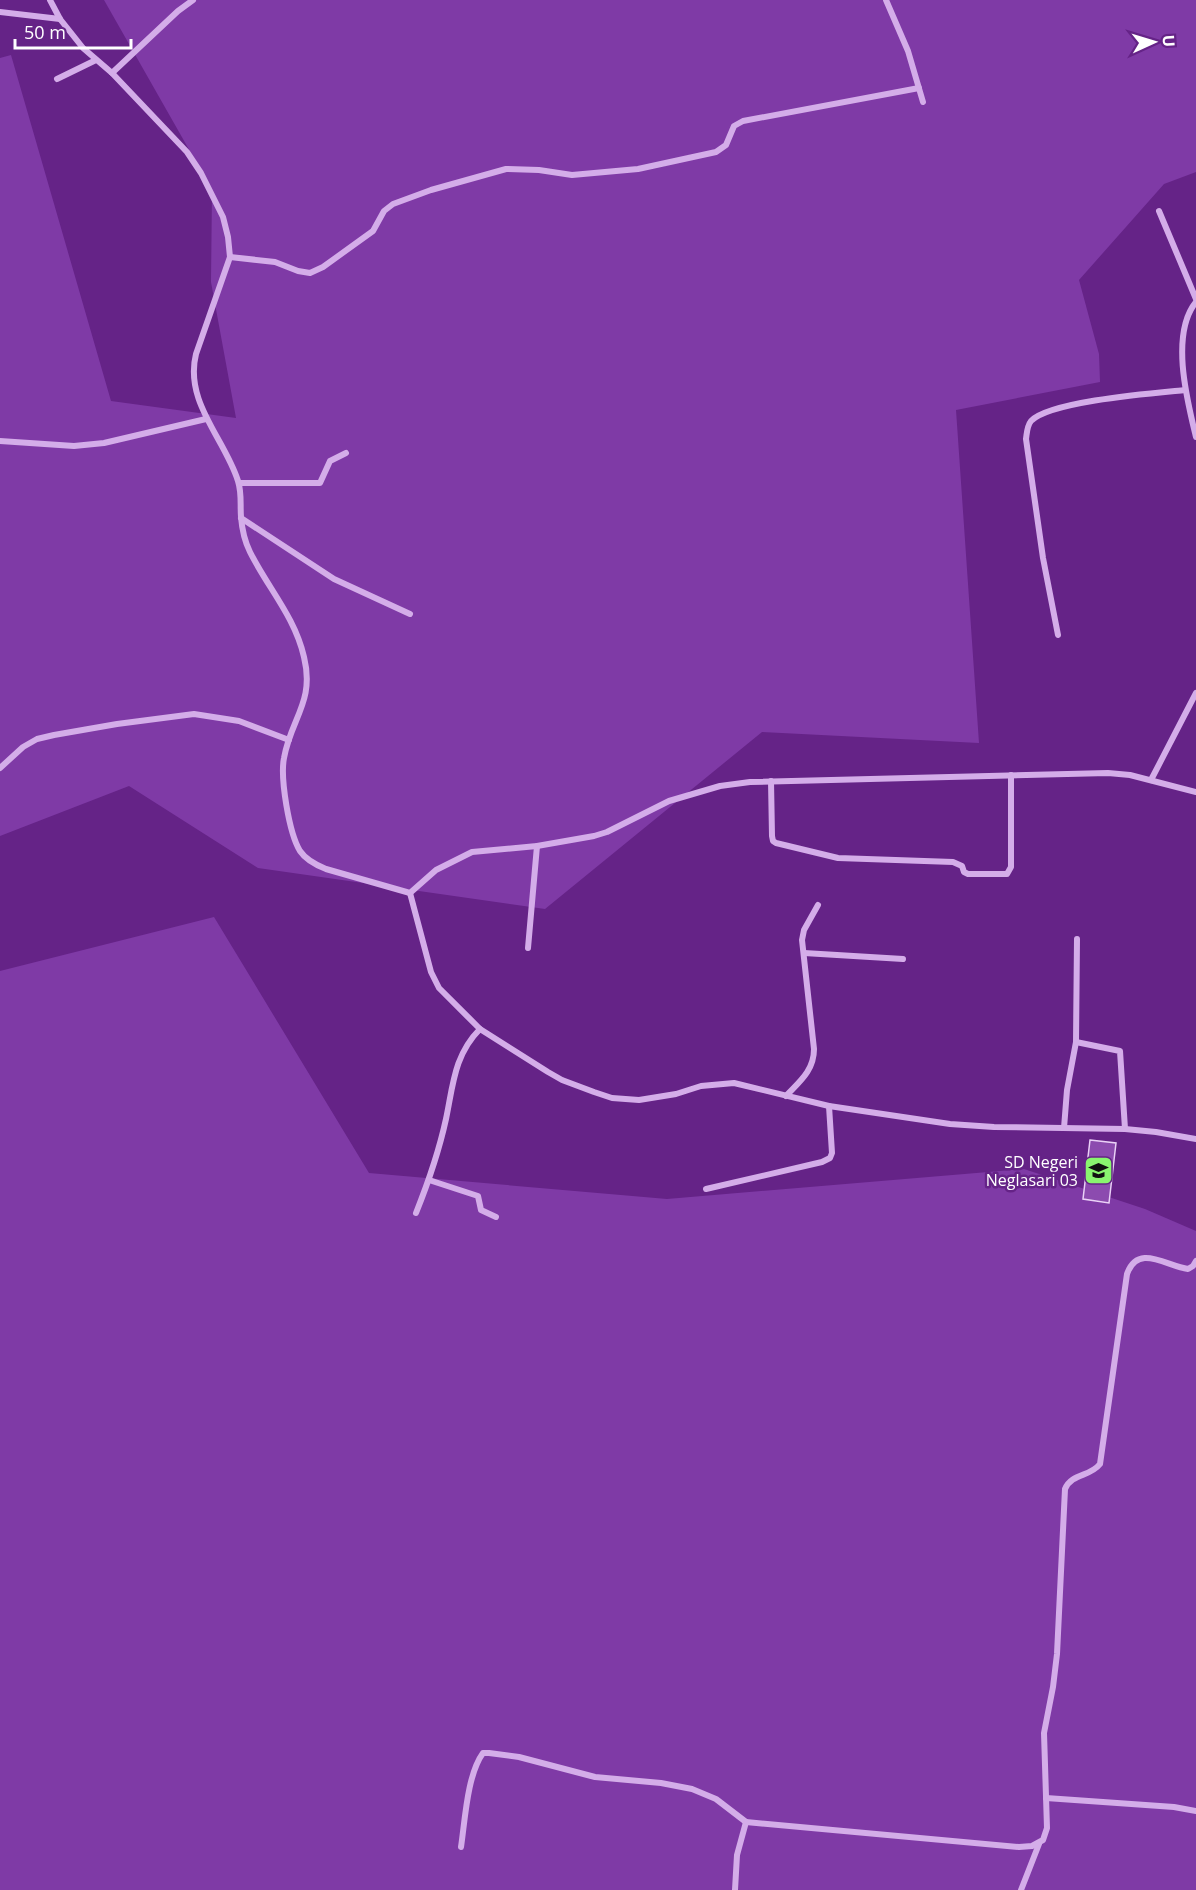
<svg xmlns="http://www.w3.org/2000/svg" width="1196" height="1890" font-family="'Open Sans',sans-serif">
<rect width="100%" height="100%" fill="#652387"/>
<g fill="#7f3aa6">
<path d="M104,0h1092v172l-32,12 -85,96 20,74 1,28 -144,28 23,333 -217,-11 -217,177 -287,-41 -129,-82 -129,50v-778l11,-3 100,346 125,17 -25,-136 1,-92z"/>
<path d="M214,917l155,256 298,26 357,-30 121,40 51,22v659h-1196v-919z"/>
</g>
<path fill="#8c4baf" stroke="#ead1f7" stroke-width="1.5" d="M1090,1140l26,3 -7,60 -26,-4z"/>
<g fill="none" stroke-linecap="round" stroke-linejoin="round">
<g stroke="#d4ade9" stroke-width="6">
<path d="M50,0l10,19 23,29 29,25 75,79 14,21 22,44 5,20 2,20 -34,97c-12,48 29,85 42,127 4,12 2,24 3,36 1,12 4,25 9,35 18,36 45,65 54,105 11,45 -13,61 -20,101 -4,20 5,75 16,93 6,9 16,14 26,18l84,24 26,-23 36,-18 65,-6 57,-10 13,-4 62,-31 51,-15 30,-4 358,-9 22,2 66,17"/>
<path d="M886,0l22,51 15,51"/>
<path d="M0,12l60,7"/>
<path d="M112,73l66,-62 15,-11"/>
<path d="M57,79l39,-19"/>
<path d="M1159,211l37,88"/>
<path d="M230,257l45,5 23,9 12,2 13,-6 50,-36 11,-20 9,-7 38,-14 75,-21 33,1 33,5 66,-6 78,-17 10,-7 8,-19 9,-5 176,-33"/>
<path d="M1196,302c-26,32 -9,98 0,135"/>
<path d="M0,441l74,5 30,-3 102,-24"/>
<path d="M239,483h81l10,-22 16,-8"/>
<path d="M241,518l93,61 76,35"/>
<path d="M1058,635l-15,-77 -17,-119c1,-7 1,-13 5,-18 19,-20 124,-28 154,-31"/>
<path d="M0,768l23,-21 14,-8 17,-4 63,-11 77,-10 45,7 50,19"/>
<path d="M1151,780l45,-87"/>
<path d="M771,781l1,55 1,5 3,2 62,15 115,4 9,4 2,6 4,2h39l4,-7v-92"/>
<path d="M410,893l21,79 8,16 41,41 68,43 14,8 32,12 18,6 27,2 37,-6 25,-8 33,-3 95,23 121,18 44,3 131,2 31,3 40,7"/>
<path d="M528,948l9,-102"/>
<path d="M804,953l99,6"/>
<path d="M1076,1042l44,9 5,78"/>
<path d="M786,1096c13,-14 28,-25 28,-47l-12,-109 2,-10 14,-25"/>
<path d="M1064,1128l3,-38 9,-48 1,-103"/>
<path d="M429,1180l49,16 3,14 15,7"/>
<path d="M706,1189l116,-27 8,-4 2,-5 -3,-47"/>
<path d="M416,1213c12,-30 23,-62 30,-94 7,-33 8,-64 34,-90"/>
<path d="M1046,1798l128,9 22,4"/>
<path d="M461,1847c4,-26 6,-72 22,-94h6l30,4 76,20 66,6 31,6 24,10 30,23"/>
<path d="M735,1890l2,-35 9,-33 273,25 13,-1 11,-6 4,-12 -3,-95 9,-46 4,-33 8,-165c7,-16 25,-12 35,-25l27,-190c11,-31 39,-8 61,-5l5,-3 3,-5"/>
<path d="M1021,1890l18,-46"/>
</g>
</g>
<defs>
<symbol id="school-square" viewBox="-11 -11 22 22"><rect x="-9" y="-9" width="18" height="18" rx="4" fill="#89f56f" stroke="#652387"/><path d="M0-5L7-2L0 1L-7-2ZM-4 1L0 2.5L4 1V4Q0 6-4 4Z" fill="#111"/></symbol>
</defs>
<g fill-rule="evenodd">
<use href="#school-square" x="1082" y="1154" width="33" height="33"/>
</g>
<g text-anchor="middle" stroke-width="5" stroke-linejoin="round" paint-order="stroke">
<g font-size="16" fill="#fff" stroke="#652387" text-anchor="end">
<text x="1078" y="1168">SD Negeri<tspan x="1078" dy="18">Neglasari 03</tspan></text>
</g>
</g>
<g transform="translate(1154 42) rotate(86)" stroke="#652387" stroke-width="4.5" paint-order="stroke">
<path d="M0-4.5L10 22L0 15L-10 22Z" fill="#ffffff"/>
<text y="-9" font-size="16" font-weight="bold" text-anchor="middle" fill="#ffffff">U</text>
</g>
<path d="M15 39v9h116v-9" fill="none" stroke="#ffffff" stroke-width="3"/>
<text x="24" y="39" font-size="18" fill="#ffffff" stroke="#652387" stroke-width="4.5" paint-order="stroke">50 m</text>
</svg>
